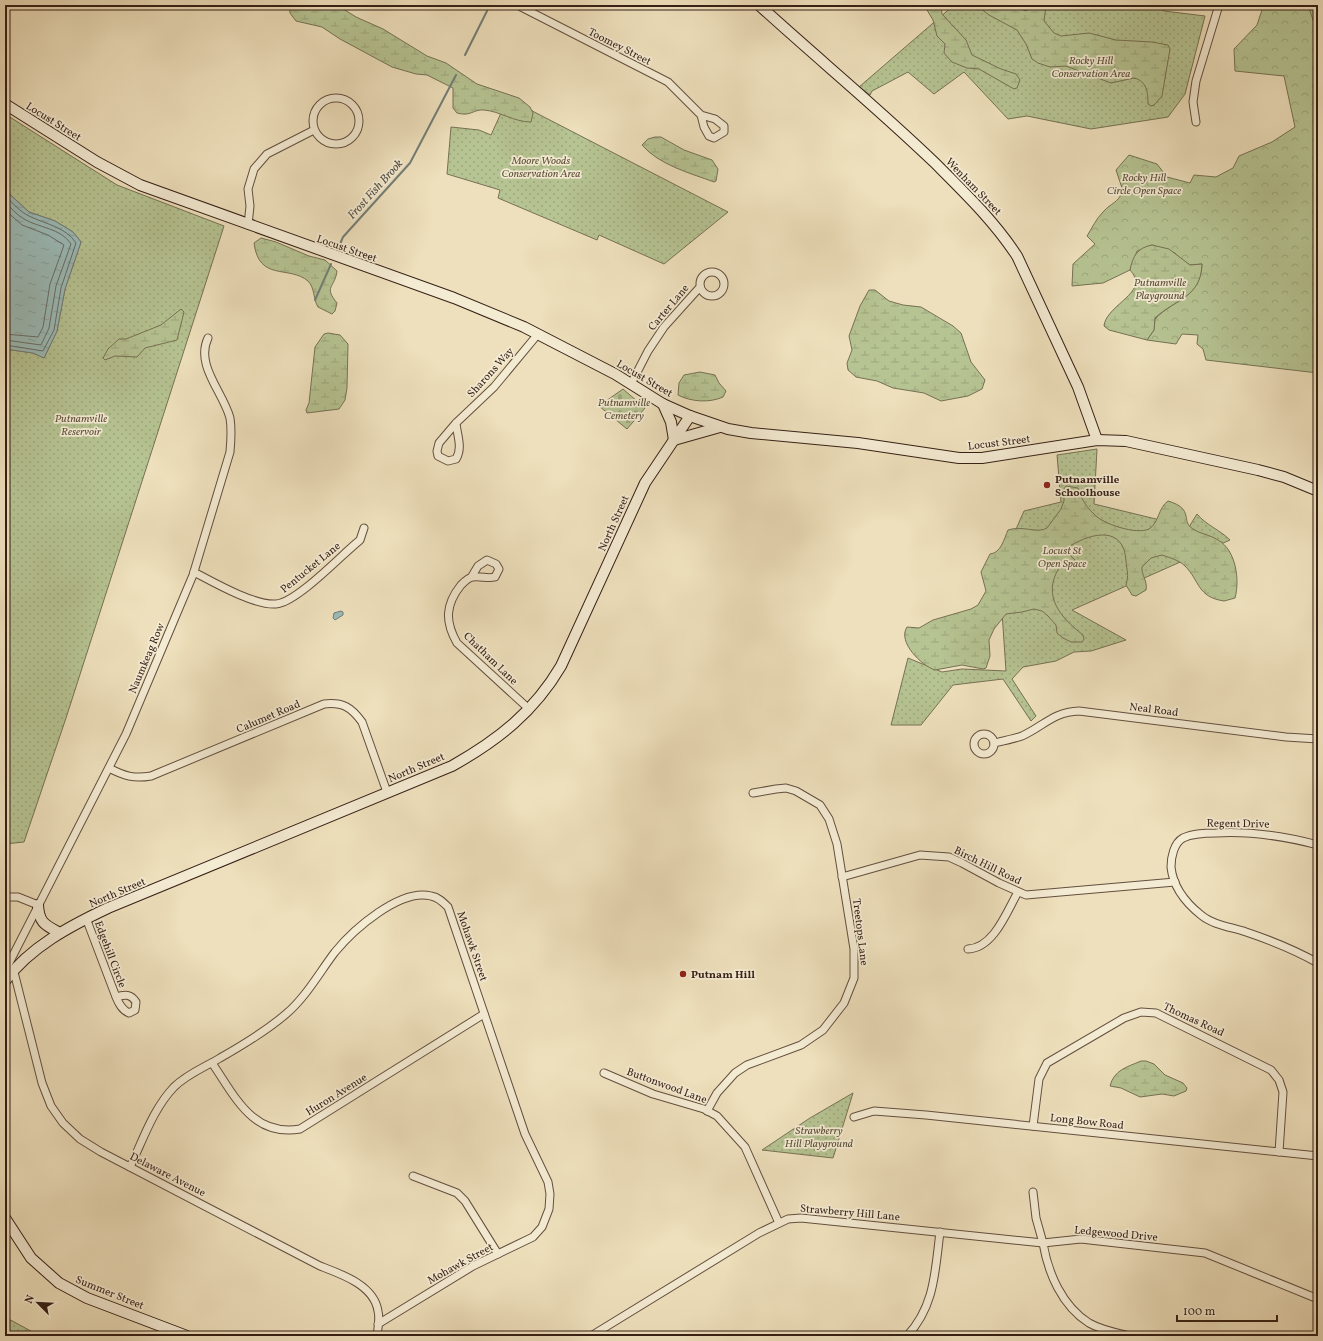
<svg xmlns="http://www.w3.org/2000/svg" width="1323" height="1341" font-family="Vollkorn,serif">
<defs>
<pattern id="grass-dots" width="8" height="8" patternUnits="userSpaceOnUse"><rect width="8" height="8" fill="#b6c392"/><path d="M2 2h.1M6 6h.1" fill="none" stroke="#9da77d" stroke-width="1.8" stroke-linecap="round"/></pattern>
<pattern id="forest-crowns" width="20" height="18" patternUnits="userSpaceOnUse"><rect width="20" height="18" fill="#b6c392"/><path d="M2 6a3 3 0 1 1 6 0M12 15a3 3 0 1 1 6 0" fill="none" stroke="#9da77d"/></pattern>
<pattern id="wetland-marsh" width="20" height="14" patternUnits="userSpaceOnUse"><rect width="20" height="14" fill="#b6c392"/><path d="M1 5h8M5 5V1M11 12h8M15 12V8" fill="none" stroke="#9da77d"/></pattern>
<pattern id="cemetery-stones" width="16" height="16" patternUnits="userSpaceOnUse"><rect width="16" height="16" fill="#b6c392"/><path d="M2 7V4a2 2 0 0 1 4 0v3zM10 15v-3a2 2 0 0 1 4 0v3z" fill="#9da77d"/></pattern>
<pattern id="water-ripples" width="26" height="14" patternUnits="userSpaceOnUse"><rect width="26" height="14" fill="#9bbbb8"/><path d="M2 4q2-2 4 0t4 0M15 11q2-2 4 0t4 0" fill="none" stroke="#86a09d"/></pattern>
</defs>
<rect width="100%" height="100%" fill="#eee0bc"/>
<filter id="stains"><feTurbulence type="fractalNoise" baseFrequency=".005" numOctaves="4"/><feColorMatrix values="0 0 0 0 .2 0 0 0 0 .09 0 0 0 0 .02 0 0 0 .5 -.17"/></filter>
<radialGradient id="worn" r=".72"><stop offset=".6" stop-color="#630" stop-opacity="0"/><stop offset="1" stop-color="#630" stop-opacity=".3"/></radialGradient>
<g fill="url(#grass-dots)" stroke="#767154">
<path d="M954,5h205l5,6 41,5 -20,78 -17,23 -77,12 -64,-13 -19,3 -44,-47 -30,22 -26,-22 -36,19 -2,4 -11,-8z"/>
<path d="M511,100l217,112 -64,52 -65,-29 -2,5 -99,-42 2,-8 -53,-16 4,-47 28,3 12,5 10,-22z"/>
<path d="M5,114l112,71 107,41 -158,492 -42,124 -19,2v-495l28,4 11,5 13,-27 8,-42 16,-47 -8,-10 -18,-11 -26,-9 -24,-22z"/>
<path d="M1097,449l-3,55 95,23 8,-13c9,11 23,16 33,26l-158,70 54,30 -35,11 -17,1 -18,9 -33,6 -11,12 24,37 -5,5 -28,-42 -50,6 -32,40h-30l17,-67 34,14 20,-3 44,2 -7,-103 25,-57 37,-9 -4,-47z"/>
<path d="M853,1093l-20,65 -71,-8 48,-32z"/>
<path d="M5,1317l35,19h-35z"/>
</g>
<path fill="url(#forest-crowns)" stroke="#767154" d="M1266,5h52v368l-112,-13 -3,-11 -6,-5 1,-9 -16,-1 -6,10 -29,-4 7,-10 1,-11c19,-20 46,-22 47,-55l-12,1 -11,-7 -4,-5 -23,-8 -15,6 -7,19 -27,13 -31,3 1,-22 22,-20 -8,-8c5,-8 9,-17 16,-24 9,-10 14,-8 20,-21l-7,-21 13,-15 28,9 10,13 23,6 4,-8 22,2 17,-9 6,-12 33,-14 23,-15 -11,-51 -49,-5 -1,-22 23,-24 6,-18z"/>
<g fill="url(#wetland-marsh)" stroke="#767154">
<path d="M289,5h48l19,12 27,12 44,27 19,7 31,21 42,14 11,9 3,6 -2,9c-17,0 -32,-11 -47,-12 -11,-1 -13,7 -27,3l-4,-5v-20l-26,-13 -11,-1 -24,-7 -52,-28 -18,-12 -26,-6 -6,-8z"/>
<path d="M924,5h17l1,9 24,26 6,15 29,14 15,5 4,6 -3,8 -3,1 -35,-20 -12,-1 -15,-6 -8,-9 1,-9 -8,-8 -4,-16z"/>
<path d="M976,5h36l14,6 7,-6h13l-2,16 10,12 7,3 28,-3 27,7 36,2 16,3 2,4 -8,47 -8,9 -3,1 -3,-2c0,-11 -1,-23 -14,-26l-23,5 -45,-17 -16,1 -12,-4 -6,-4 -6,-15 -9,-14 -28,-15z"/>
<path d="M1308,5h10v22l-3,-1z"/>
<path d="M655,137h6l23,13 28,10 6,9 -2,12 -2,1c-24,-9 -55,-17 -72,-37l6,-6z"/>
<path d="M261,238l15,4 33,14 16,4 12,11c-2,17 -14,15 0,32l-2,8 -3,3 -14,-7c-5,-8 -3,-19 -10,-26 -19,-16 -49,1 -54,-38z"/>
<path d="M1152,245l17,4 21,16 12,-1c-1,34 -27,35 -47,54l-1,12 -7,10 -38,-10 -5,-4c1,-18 38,-32 31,-48 -1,-3 -3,-6 -5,-8 3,-14 7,-22 22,-25z"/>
<path d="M869,290h6l14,11 14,4 18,2 32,19 8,7 10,29 14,18 -3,9 -14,7 -27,5 -17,-8 -31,-5 -16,-7 -21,-4 -8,-7 -1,-7 5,-13 -3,-14 11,-30z"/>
<path d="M181,309l3,3 -7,28 -32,8 -8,9 -22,-1 -10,4 -2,-2 5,-9 11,-10h7l35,-14z"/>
<path d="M328,333l12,2 8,9 -1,44 -2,12 -6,9 -32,4 -1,-3 3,-7 6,-56 9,-13z"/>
<path d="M700,372l15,3 4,8 7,8 -3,6c-13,6 -32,5 -45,-2l1,-12 5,-8z"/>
<path d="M1066,486l12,2c3,10 8,19 16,26 8,10 43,21 55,15 10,-6 9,-21 19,-28 27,8 12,20 25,28 7,5 18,6 25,11 18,10 22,40 17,58l-11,3c-27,-4 -24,-20 -39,-35 -6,-6 -15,-8 -23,-11l-11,3 -9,9c-1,8 6,14 4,23l-10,6 -4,-1 -6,-10c3,-11 1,-13 0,-24 -2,-35 -33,-29 -56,-15l-1,8 6,6 -1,4 -15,4c-17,28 1,49 24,67l1,4 -2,3h-11l-8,-4 -6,-5 -1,-8 -8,-9 -6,-5 -8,-2 -12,3 -16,2 -12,15 -5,11 1,16 -4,12 -3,1 -21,-4 -27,5c-13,-4 -38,-28 -28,-43l12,1 14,-8 38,-11 7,-4 8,-14 -5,-19 9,-18c11,-1 14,-15 18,-24 14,-5 30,4 39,-2l14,-19 3,-8v-12z"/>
<path d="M1141,1061h5l8,3 11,11 18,8 4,5 -1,3 -12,5 -12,-2 -22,3 -19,-9 -11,-2c4,-16 17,-19 31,-25z"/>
</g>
<path fill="url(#cemetery-stones)" stroke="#767154" d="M623,389l22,19 -18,21 -28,-23z"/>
<g fill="url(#water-ripples)" stroke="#727d77">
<path d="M5,190l24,22 26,9 18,11 8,10 -16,47 -8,42 -13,27 -11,-5 -28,-4z"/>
<path d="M341,611l2,1v3l-8,5 -2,-2 1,-5z"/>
</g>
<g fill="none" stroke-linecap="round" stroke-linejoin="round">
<g stroke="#686d66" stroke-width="1">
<path d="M5,196c7,6 15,16 24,20 16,8 37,11 47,27l-15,45 -7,42 -11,21 -38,-6"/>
<path d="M5,202c6,6 12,13 19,17 15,9 37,9 47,25l-15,42 -7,42 -8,17 -36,-5"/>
<path d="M5,210l17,15 26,10 16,10 -14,39 -7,43 -5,10 -33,-3"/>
</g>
<g stroke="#727d77" stroke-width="2">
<path d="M465,55l22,-44"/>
<path d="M338,249l5,-12 67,-74 46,-88"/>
<path d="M315,300l16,-36"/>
</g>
<defs>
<g id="street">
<path d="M521,7l147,75 33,33 3,12 5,9 5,2 10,-6v-6l-9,-7 -14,-4"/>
<circle cx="336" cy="121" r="23"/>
<path d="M1196,122l-3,-20 3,-21 23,-76"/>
<path d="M248,225l2,-19 -2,-17 6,-20 13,-15 47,-24"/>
<circle cx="712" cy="284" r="12"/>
<path d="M631,384l17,-33 16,-24 36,-40"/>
<path d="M456,423c1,12 7,25 0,36l-8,2 -10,-5 -1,-5 2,-8 17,-20 38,-36 44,-53"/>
<path d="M194,572c19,10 61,34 82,32 19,-1 61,-44 77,-58l7,-6 4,-12"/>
<path d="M472,576l6,-10 9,-6 9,4 3,5 -4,8c-7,2 -14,-1 -22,0 -4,0 -9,5 -12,8 -16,20 -16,37 -4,58l72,66"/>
<circle cx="984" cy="744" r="10"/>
<path d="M994,743c9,-2 19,-4 28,-7 22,-10 31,-24 57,-25l207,26 32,2"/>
<path d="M109,768c15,8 25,11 42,8l173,-72c19,-2 27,3 38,18l25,70"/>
<path d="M1318,845c-34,-9 -66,-14 -102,-12 -10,0 -23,0 -33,5 -9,5 -12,19 -12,29 2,20 15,36 30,48 12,10 30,12 45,17 27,9 47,17 72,31"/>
<path d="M842,877l78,-22 29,2 13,6 37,20 27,12 149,-13"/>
<path d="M5,897h13l20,8"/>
<path d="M86,918l30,79c3,7 6,13 13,16l6,-3 1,-8c-5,-8 -11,-8 -20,-5"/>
<path d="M968,949c26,-1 39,-38 50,-57"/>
<path d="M5,971l121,-237 67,-159 37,-123c1,-11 2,-22 0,-34 -7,-26 -35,-53 -22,-80"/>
<path d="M14,972l28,111 9,23 12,17 17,16 21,13 219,114c21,8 54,19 58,45 2,8 0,17 -1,25"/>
<path d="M212,1063c23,33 40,74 88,66l184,-115"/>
<path d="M604,1073l49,21 51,15 13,7 28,31 34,76"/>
<path d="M707,1111l10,-18 18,-20 12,-8 54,-20 22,-15 21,-27 10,-25v-29l-17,-105 -8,-25 -9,-14 -24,-14 -10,-3 -10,1 -23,4"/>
<path d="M854,1117l20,-6 52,4 392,41"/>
<path d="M1033,1126l6,-47 8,-16 77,-45 17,-6 15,1 115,57 8,10 4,12 -4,60"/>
<path d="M130,1167c13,-27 23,-58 44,-80 13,-13 31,-20 46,-29 23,-13 46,-27 66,-44 20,-17 33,-41 49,-62 18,-22 65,-64 96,-56 7,1 12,6 17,11l77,227 23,48 2,12 -1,15 -7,18 -9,10 -60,29 -95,58"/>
<path d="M413,1176l44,17 8,8 33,53"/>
<path d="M591,1336l168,-103 29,-14 13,-1 242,25 -7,-25 -3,-26"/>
<path d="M907,1336c28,-30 28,-65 33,-104"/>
<path d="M1130,1336c-13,-3 -29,-6 -41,-13 -27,-17 -41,-50 -46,-80l38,-4 124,14 113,46"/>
</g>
<g id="secondary">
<path d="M759,5c58,53 119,103 176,158 30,30 59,58 82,93l61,131 19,53"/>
<path d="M5,104l92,58 43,23 314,113 70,29 91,47 48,30 27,12 38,13 23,4 107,10 101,15h23l115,-18 29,1 132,29 26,7 34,14"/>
<path d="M663,404l8,18 3,18 46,-13"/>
<path d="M38,905c1,18 7,20 22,28"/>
<path d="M5,981c25,-34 65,-55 103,-73l344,-142c46,-26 82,-54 109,-100l84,-183 45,-67"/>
<path d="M5,1218l26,40 28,25 28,15 100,38"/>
</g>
</defs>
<use href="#street" stroke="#634f3f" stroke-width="9"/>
<use href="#secondary" stroke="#351f15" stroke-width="12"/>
<use href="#street" stroke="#f4ebd3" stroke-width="7"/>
<use href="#secondary" stroke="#f4ebd3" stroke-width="10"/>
</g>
<g fill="#8f2418" stroke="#f4ebd3" stroke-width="1.5">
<circle cx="1047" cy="485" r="4"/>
<circle cx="683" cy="974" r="4"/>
</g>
<g text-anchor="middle" stroke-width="3.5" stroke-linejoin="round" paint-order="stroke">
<g font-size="11" fill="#351f15" stroke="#f4ebd3">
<text transform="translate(620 46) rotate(27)" y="4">Toomey Street</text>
<text transform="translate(54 121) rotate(32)" y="4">Locust Street</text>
<text transform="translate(974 186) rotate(46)" y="4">Wenham Street</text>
<text transform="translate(347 248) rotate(19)" y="4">Locust Street</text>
<text transform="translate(668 307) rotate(-50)" y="4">Carter Lane</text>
<text transform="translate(490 372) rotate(-48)" y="4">Sharons Way</text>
<text transform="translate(645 378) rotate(30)" y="4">Locust Street</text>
<text transform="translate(999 442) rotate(-7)" y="4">Locust Street</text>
<text transform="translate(613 523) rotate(-66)" y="4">North Street</text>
<text transform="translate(310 567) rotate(-39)" y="4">Pentucket Lane</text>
<text transform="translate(146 658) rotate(-67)" y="4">Naumkeag Row</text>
<text transform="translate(491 658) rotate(44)" y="4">Chatham Lane</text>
<text transform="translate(1154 709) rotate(7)" y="4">Neal Road</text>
<text transform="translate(268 716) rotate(-23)" y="4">Calumet Road</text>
<text transform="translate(416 767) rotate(-23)" y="4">North Street</text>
<text transform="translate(1238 823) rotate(1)" y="4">Regent Drive</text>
<text transform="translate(988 865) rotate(26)" y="4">Birch Hill Road</text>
<text transform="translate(117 892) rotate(-23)" y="4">North Street</text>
<text transform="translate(861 932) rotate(83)" y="4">Treetops Lane</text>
<text transform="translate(473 946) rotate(71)" y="4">Mohawk Street</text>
<text transform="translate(111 954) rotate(69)" y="4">Edgehill Circle</text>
<text transform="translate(1194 1019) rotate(25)" y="4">Thomas Road</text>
<text transform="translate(667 1085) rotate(20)" y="4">Buttonwood Lane</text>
<text transform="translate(336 1094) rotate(-32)" y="4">Huron Avenue</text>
<text transform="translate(1087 1121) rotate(6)" y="4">Long Bow Road</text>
<text transform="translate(168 1174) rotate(27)" y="4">Delaware Avenue</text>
<text transform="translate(850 1212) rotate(5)" y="4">Strawberry Hill Lane</text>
<text transform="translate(1116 1233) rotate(5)" y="4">Ledgewood Drive</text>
<text transform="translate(460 1263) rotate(-29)" y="4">Mohawk Street</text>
<text transform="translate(110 1292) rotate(22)" y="4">Summer Street</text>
</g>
<g font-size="11" font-style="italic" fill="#5c503a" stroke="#f4ebd3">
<text x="1091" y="64">Rocky Hill<tspan x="1091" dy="13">Conservation Area</tspan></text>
<text x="541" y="164">Moore Woods<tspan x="541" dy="13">Conservation Area</tspan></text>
<text x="1144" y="181">Rocky Hill<tspan x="1144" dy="13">Circle Open Space</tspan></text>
<text x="1160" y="286">Putnamville<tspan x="1160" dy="13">Playground</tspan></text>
<text x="624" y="406">Putnamville<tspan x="624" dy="13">Cemetery</tspan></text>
<text x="81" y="422">Putnamville<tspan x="81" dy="13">Reservoir</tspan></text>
<text x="1062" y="554">Locust St<tspan x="1062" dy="13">Open Space</tspan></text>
<text x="819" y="1134">Strawberry<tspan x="819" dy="13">Hill Playground</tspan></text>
</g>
<g font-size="11" font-weight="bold" fill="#351f15" stroke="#f4ebd3" text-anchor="start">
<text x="1055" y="483">Putnamville<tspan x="1055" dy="13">Schoolhouse</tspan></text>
<text x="691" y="978">Putnam Hill</text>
</g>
<g font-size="12" font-style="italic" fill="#544e46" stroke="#f4ebd3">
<text transform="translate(375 189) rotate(-48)" y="4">Frost Fish Brook</text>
</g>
</g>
<rect width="1323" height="1341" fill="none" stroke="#eee0bc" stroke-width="20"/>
<rect x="6" y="6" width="1311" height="1329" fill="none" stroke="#351f15" stroke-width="2"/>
<rect x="10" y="10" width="1303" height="1321" fill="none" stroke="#351f15"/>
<g transform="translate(38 1303) rotate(294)" stroke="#f4ebd3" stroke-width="3" paint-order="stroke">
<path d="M0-3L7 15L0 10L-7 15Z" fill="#351f15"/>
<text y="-6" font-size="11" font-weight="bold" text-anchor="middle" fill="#351f15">N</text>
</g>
<path d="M1177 1315v6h100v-6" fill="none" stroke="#351f15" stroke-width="2"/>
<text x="1183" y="1315" font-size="12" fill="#351f15" stroke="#f4ebd3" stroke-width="3" paint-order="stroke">100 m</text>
<rect width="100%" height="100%" filter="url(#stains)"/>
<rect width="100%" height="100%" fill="url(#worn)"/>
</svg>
